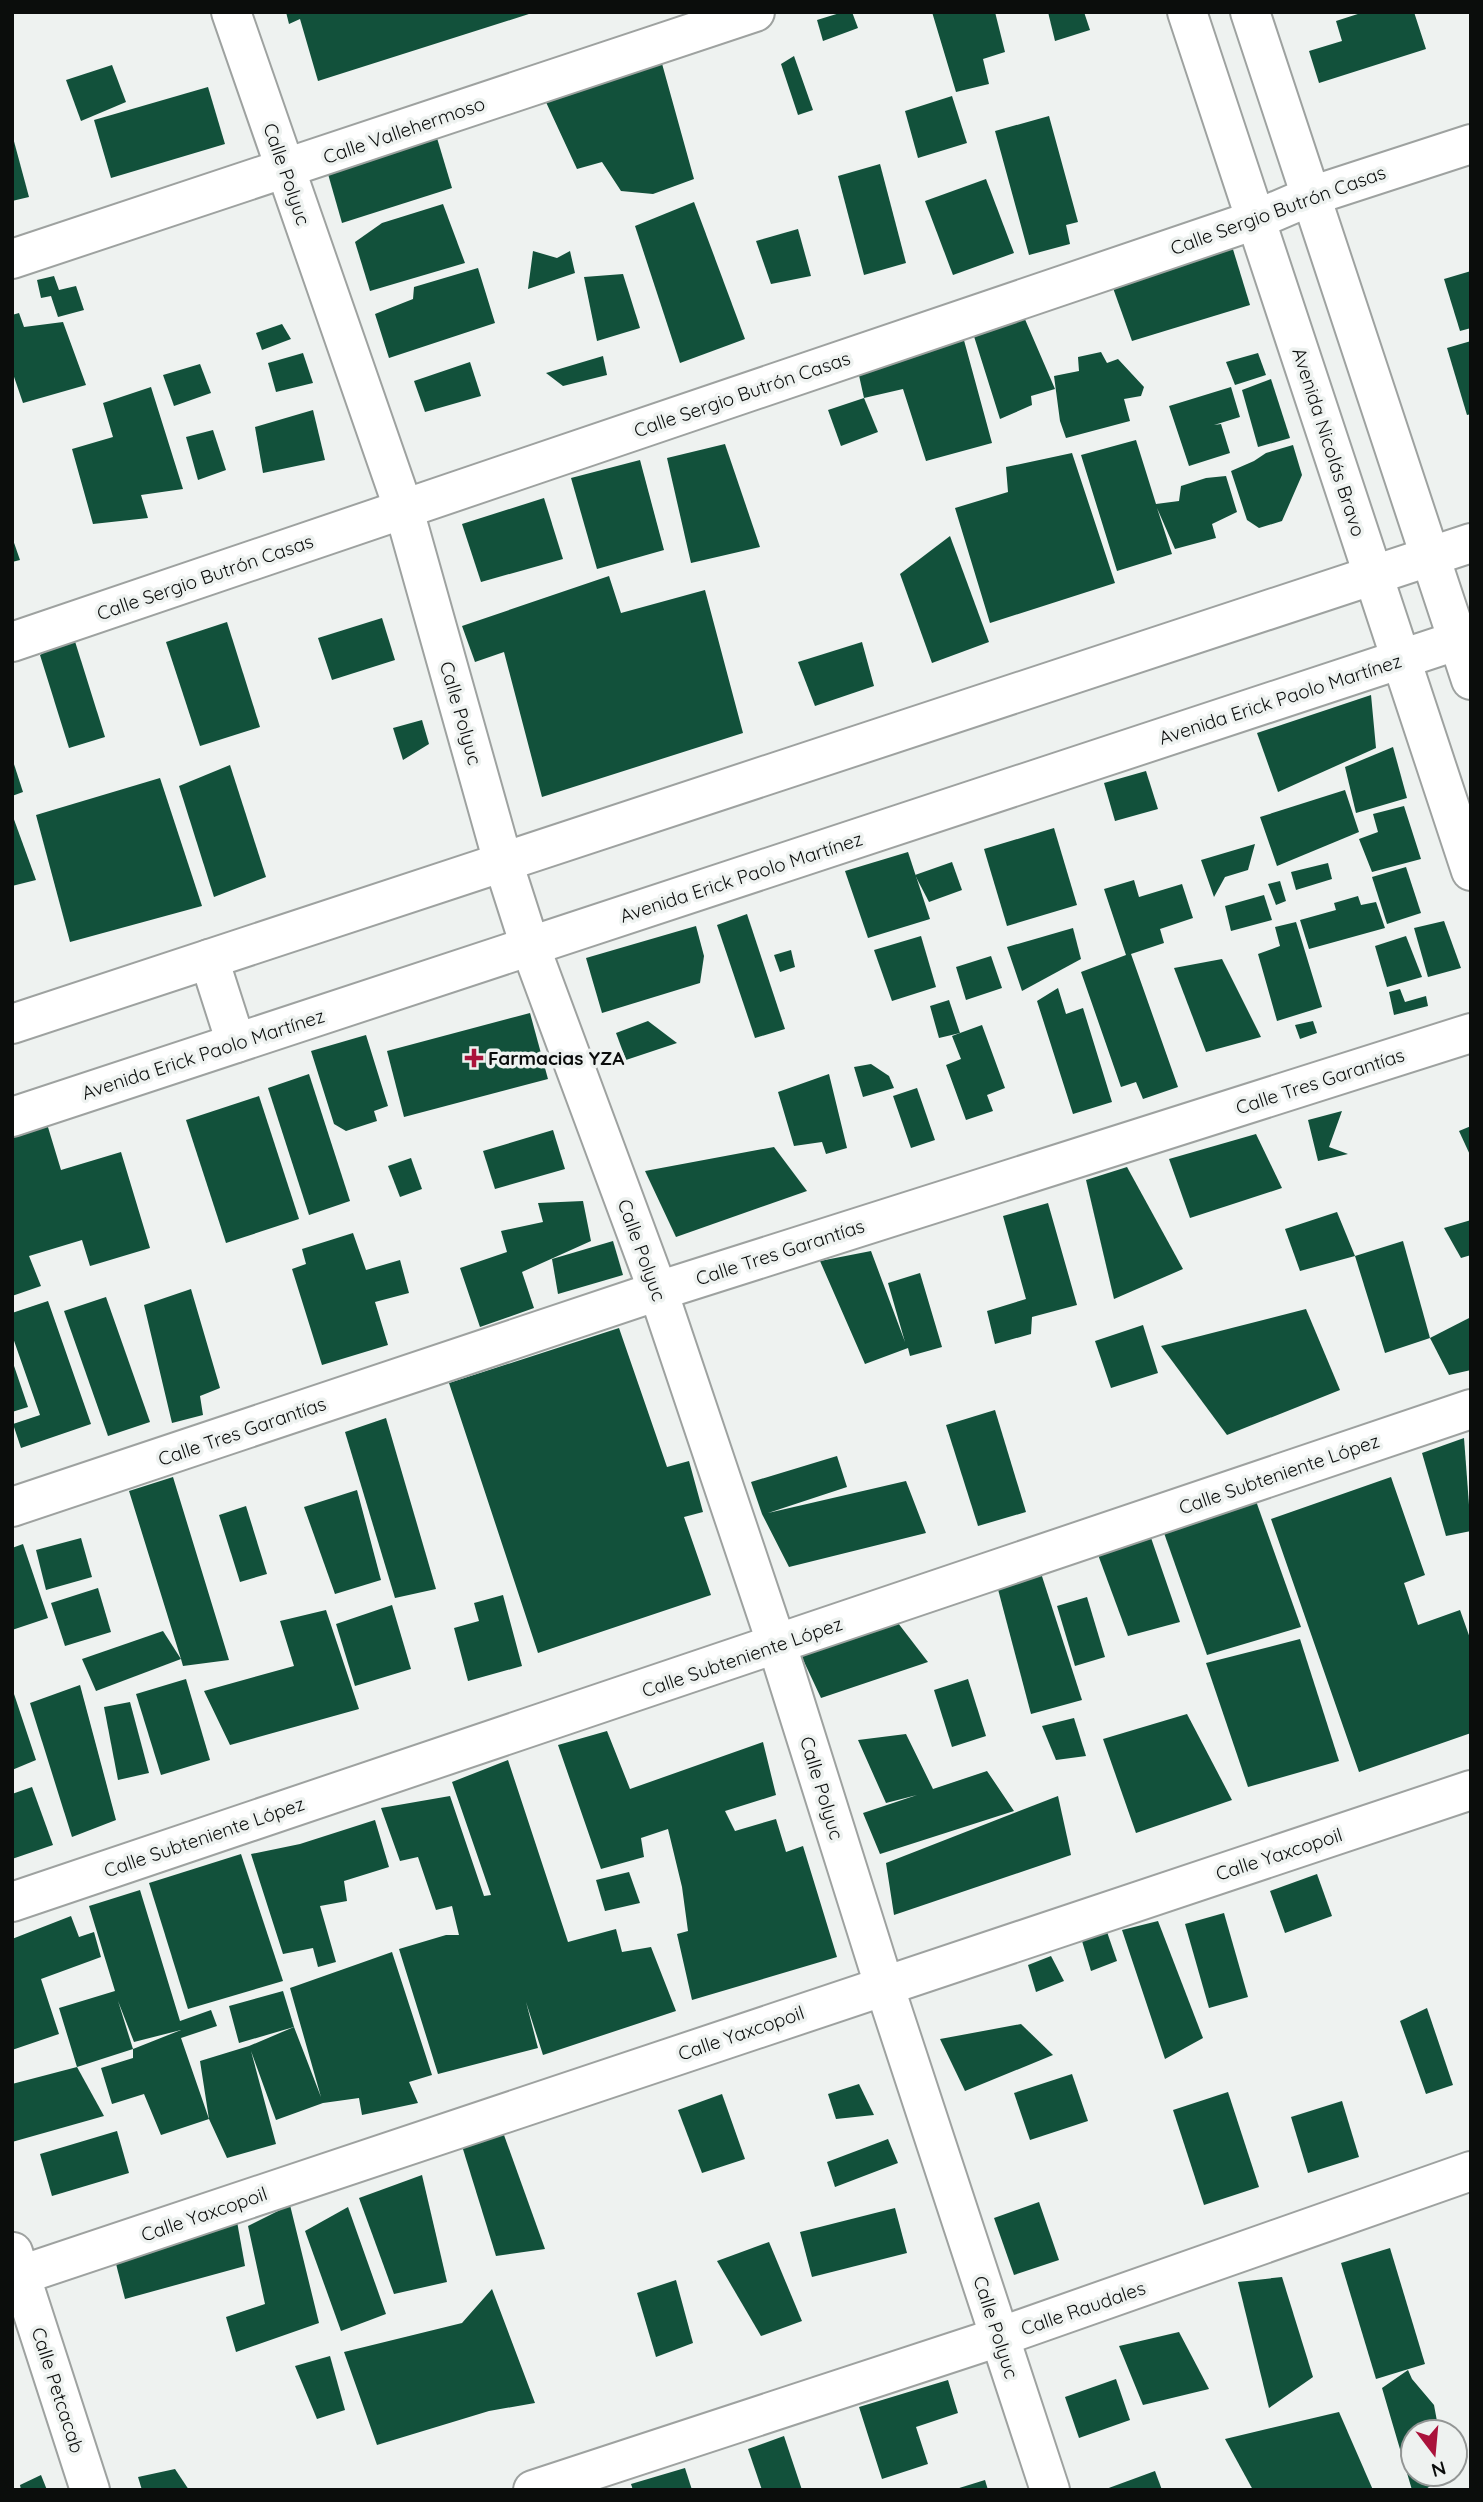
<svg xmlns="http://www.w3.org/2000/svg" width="1483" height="2502" font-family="Quicksand,sans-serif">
<rect width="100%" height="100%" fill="#eef2f0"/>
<g fill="#12513b">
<path d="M286,12h246v1l-214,68 -18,-62 -11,5z"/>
<path d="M843,12h9l6,16 -35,13 -6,-21z"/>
<path d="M932,12h63l10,40 -22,7 6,25 -33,8z"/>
<path d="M1048,12h36l6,18 -35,11z"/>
<path d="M1364,12h50l12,37 -107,34 -10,-32 33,-10 -6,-20z"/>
<path d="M794,56l19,54 -15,5 -17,-51z"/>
<path d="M661,60l33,119 -41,15 -32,-3 -19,-29 -25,7 -32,-69z"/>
<path d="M112,65l14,37 -45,19 -15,-41z"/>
<path d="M208,87l17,57 -114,34 -17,-58z"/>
<path d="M952,96l15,47 -49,15 -13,-47z"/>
<path d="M1049,116l29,106 -12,3 4,19 -41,11 -34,-124z"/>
<path d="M434,128l18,60 -110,35 -18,-63z"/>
<path d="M12,134l17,63 -17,4z"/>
<path d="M880,164l26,99 -42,12 -26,-99z"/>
<path d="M986,179l28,74 -61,22 -28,-74z"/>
<path d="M694,202l51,137 -65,24 -45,-137z"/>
<path d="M443,204l22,59 -95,28 -15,-49 27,-19z"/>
<path d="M798,229l13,47 -40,8 -15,-43z"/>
<path d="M1228,233l22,72 -118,36 -24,-67z"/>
<path d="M533,251l24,7 13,-7 5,22 -47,16z"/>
<path d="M478,268l17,55 -106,35 -14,-44 38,-15 1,-12z"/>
<path d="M1471,271v57l-11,3 -16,-52z"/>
<path d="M623,274l17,54 -43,13 -13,-64z"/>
<path d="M54,276l5,14 17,-4 8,24 -26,7 -7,-21 -10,2 -4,-18z"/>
<path d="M19,313l5,14 39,-5 23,63 -63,18 -11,-32v-56z"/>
<path d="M1024,317l31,72 -24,7 1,9 -32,14 -28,-89z"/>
<path d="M282,324l9,15 -29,11 -6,-17z"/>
<path d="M962,333l30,110 -66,18 -23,-72 -39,9 -8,-36z"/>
<path d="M1471,341v73l-4,1 -20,-67z"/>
<path d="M1101,352l6,11 11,-4 26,28 -3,9 -17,3 6,22 -64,17 -6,-17 -6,-45 25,-5 -1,-14z"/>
<path d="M303,353l10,30 -37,9 -8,-29z"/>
<path d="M1258,353l8,22 -31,10 -9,-23z"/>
<path d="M603,356l4,19 -44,11 -17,-13z"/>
<path d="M470,362l11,34 -56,16 -11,-31z"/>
<path d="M200,364l11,29 -37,13 -11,-31z"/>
<path d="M1271,379l19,59 -32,9 -16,-57z"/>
<path d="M151,387l32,102 -42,6 7,23 -55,6 -21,-75 41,-12 -10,-34z"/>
<path d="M1231,387l9,30 -26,8 7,-1 9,29 -41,13 -20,-60z"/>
<path d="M864,398l14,34 -37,14 -13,-36z"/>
<path d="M313,410l12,50 -62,13 -8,-46z"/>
<path d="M213,430l13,40 -28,10 -12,-43z"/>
<path d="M1136,440l20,64 23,-3 2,-15 25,-8 20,-2 11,36 -25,12 4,14 -41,11 -18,-41 15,46 -55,17 -36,-116z"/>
<path d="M725,444l35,103 -69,16 -24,-105z"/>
<path d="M1293,445l9,30 -20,46 -23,7 -12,-8 -16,-49 23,-10 12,-8z"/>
<path d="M1072,453l43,130 -125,40 -35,-115 53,-16 -2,-25z"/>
<path d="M640,460l24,90 -67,19 -26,-91z"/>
<path d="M544,498l19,61 -82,23 -19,-58z"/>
<path d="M950,536l39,106 -57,21 -32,-89z"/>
<path d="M12,537l8,23 -8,2z"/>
<path d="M609,576l12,37 84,-23 38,143 -201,64 -38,-145 -29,10 -13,-36z"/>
<path d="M382,618l13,42 -63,20 -14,-42z"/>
<path d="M227,622l33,105 -60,19 -34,-104z"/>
<path d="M73,635l32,102 -36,11 -29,-93z"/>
<path d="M862,642l12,44 -59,20 -17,-44z"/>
<path d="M1371,695l5,53 -98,44 -21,-59z"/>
<path d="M422,720l7,24 -26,16 -10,-32z"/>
<path d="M1393,747l14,51 -51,15 -11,-46z"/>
<path d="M12,758l11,34 -11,4z"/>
<path d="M230,765l36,112 -52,20 -35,-111z"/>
<path d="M1146,771l12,38 -43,12 -11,-38z"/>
<path d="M160,778l42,128 -132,36 -34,-127z"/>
<path d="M1345,790l14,42 -82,34 -17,-49z"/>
<path d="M1404,806l17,53 -49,13 -13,-33 19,-7 -5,-18z"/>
<path d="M12,814l24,66 -24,6z"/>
<path d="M1054,828l23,77 -70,21 -23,-77z"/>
<path d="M1255,844l-7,26 -23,7 -11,20 -13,-37z"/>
<path d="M908,852l22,67 -62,19 -23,-67z"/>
<path d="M952,862l10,28 -33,12 -14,-27z"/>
<path d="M1328,863l4,16 -36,11 -5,-18z"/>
<path d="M1406,867l15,46 -34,11 -15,-47z"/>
<path d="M1134,880l5,17 43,-13 11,34 -33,11 4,14 -33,11 47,133 -35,12 -7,-17 -15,5 -40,-115 45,-17 -22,-66z"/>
<path d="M1280,881l6,20 -10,4 -8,-21z"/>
<path d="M1264,895l8,25 -41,11 -6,-25z"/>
<path d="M1358,896l3,9 15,-3 9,26 -76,21 -9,-29 36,-10 -2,-7z"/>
<path d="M747,914l38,115 -30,9 -38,-113z"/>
<path d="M1444,921l17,47 -33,9 -14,-49z"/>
<path d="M1296,922l26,85 -45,14 -19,-67 22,-8 -5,-19z"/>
<path d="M696,926l8,30 -4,27 -98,30 -16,-55z"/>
<path d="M1073,928l8,31 -59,32 -15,-44z"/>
<path d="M921,936l15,51 -44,14 -18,-51z"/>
<path d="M1406,936l16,41 -35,10 -12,-41z"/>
<path d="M791,950l4,17 -15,5 -6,-17z"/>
<path d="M991,956l11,32 -36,12 -10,-33z"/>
<path d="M1222,959l39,78 -55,15 -32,-84z"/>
<path d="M1058,988l8,26 17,-6 29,94 -39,12 -36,-113z"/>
<path d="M1400,989l5,13 21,-6 2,10 -34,9 -5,-23z"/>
<path d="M949,1000l11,33 22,-8 23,63 -18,7 6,16 -27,9 -20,-55 15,-6 -9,-23 8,-3 -21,5 -9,-32z"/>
<path d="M530,1013l18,66 -144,38 -17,-66z"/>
<path d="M648,1021l29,22 -51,17 -10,-27z"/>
<path d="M1313,1021l4,12 -17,6 -5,-14z"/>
<path d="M366,1035l22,71 -14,5 3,10 -31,10 -12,-7 -23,-73z"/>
<path d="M871,1064l18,12 5,12 -31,9 -9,-30z"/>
<path d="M309,1074l41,127 -41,14 -41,-127z"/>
<path d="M829,1074l18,74 -21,6 -4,-12 -28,4 -16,-54z"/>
<path d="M917,1088l18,52 -24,8 -18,-52z"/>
<path d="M259,1096l40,123 -73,24 -40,-123z"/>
<path d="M1342,1111l-13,36 19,7 -30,7 -10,-41z"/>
<path d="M44,1114l17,56 60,-18 29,96 -60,18 -8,-26 -53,16 12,30 -29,10v-173z"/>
<path d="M1471,1126v31l-12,-26z"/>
<path d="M553,1130l12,39 -70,20 -12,-38z"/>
<path d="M1256,1134l26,54 -92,30 -21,-59z"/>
<path d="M774,1147l33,44 -131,46 -31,-66z"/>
<path d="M411,1158l11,31 -22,8 -12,-31z"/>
<path d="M1127,1167l56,102 -69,30 -28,-119z"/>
<path d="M583,1201l8,40 -69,31 12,36 -54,19 -20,-59 47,-16 -6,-21 42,-9 -5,-19z"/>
<path d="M1048,1203l29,102 -45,12 -1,17 -36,10 -8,-33 39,-12 -23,-83z"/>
<path d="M1337,1212l18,44 -55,15 -15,-42z"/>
<path d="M1471,1220v35l-10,3 -17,-30z"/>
<path d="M353,1233l13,37 34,-10 9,33 -34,9 13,43 -66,20 -30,-96 14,-5 -4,-15z"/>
<path d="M613,1241l10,34 -65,19 -6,-35z"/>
<path d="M1403,1241l27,97 -45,15 -30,-97z"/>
<path d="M871,1251l34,91 -17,-59 32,-10 22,74 -32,9 -2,-8 -43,16 -45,-103z"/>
<path d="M191,1289l29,99 -20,8 3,19 -31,8 -28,-118z"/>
<path d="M106,1297l44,125 -42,14 -44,-125z"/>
<path d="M48,1301l43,123 -70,24 -8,-24 27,-9 -28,-80v-22z"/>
<path d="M1306,1309l34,81 -113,45 -66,-89z"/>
<path d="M1471,1317v53l-22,5 -19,-37z"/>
<path d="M1143,1325l15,48 -47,15 -16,-47z"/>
<path d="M619,1328l48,139 22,-6 14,51 -19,5 27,78 -173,58 -89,-270z"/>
<path d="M12,1360l16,47 -16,5z"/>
<path d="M995,1410l31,102 -48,14 -32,-101z"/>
<path d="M386,1418l50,171 -41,9 -50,-166z"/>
<path d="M1464,1438l7,93 -25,5 -24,-83z"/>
<path d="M837,1456l10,31 -79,26 138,-32 20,52 -137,34 -27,-53 -11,-32z"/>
<path d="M173,1477l56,183 -46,6 -2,-7 -52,-168z"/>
<path d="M1391,1477l34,98 -21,8 14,42 42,-15 11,31v92l-112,39 -88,-253z"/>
<path d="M357,1490l24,90 -46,14 -31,-87z"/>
<path d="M1256,1501l45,126 -94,28 -43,-122z"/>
<path d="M246,1506l21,68 -27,8 -21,-67z"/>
<path d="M1149,1532l31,90 -52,14 -31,-84z"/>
<path d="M81,1538l11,39 -46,13 -10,-40z"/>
<path d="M23,1544l25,74 -36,12v-82z"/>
<path d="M1039,1567l43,133 -51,14 -36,-136z"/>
<path d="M98,1588l13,44 -46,14 -14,-43z"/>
<path d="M503,1595l19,71 -54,15 -14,-53 25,-7 -5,-18z"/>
<path d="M1087,1597l18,60 -30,9 -18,-60z"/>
<path d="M392,1605l19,64 -56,17 -19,-62z"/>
<path d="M326,1610l33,99 -129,36 -26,-54 90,-25 -14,-45z"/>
<path d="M898,1623l30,39 -107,36 -22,-47z"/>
<path d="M163,1631l18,28 -85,32 -14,-32z"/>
<path d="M1300,1639l39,122 -91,26 -42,-124z"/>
<path d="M186,1679l24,81 -49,15 -25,-81z"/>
<path d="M968,1679l18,57 -34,11 -18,-57z"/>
<path d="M80,1685l36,135 -44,17 -42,-134z"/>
<path d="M12,1688l24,72 -24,10z"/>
<path d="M130,1702l19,71 -31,7 -14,-73z"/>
<path d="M1187,1714l45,86 -96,33 -33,-94z"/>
<path d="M1074,1718l12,38 -30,4 -14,-34z"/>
<path d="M607,1731l23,58 133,-47 13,53 -51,16 10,20 41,-12 10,33 17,-6 34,111 -145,43 -15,-66 11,-3 -6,-44 -14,-58 -27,9 3,19 -43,12 -43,-124z"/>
<path d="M906,1734l27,55 54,-18 27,40 -134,43 -17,-41 54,-18 -31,8 -28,-63z"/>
<path d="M508,1760l60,182 48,-13 6,23 29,-5 25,64 -133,44 -17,-53 12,46 -100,26 -39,-125 47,-14h13l-7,-29 -16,4 -18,-53 -18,4 -19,-53 69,-12 34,100 7,-1 -39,-113z"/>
<path d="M32,1787l21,58 -41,14v-65z"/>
<path d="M1058,1796l13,59 -177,60 -8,-52z"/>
<path d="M375,1820l14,47 -45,14 3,20 -27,5 16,56 -18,5 -5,-19 -30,6 -32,-100 49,-10z"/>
<path d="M241,1854l42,127 -95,28 -39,-126z"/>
<path d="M629,1872l11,31 -35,8 -9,-31z"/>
<path d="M1317,1874l15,42 -47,17 -15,-42z"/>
<path d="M140,1890l40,131 31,-11 6,16 -36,12 28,81 -48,16 -17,-41 -32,10 -11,-36 32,-10v-9l48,-19 -47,12 -16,-41 15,48 -56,18 -18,-59 56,-17 -26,-85z"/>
<path d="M1224,1913l24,84 -39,11 -24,-84z"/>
<path d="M71,1916l8,21 15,-5 7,25 -60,22 18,55 -47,16v-111z"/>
<path d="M1158,1921l45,117 -38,21 -43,-129z"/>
<path d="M1105,1926l12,35 -26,10 -9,-30z"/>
<path d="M392,1952l40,123 -23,7 9,21 -56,12 -3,-17 -36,5 -47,17 -25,-69 25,93 -49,14 -18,-39 -9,-58 49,-15 45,-19 -55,16 -10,-37 54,-15 11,36 27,70 -31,-109z"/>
<path d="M1051,1956l13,25 -28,11 -8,-27z"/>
<path d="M1427,2008l26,77 -27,9 -26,-73z"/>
<path d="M1021,2024l32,31 -88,36 -25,-52z"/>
<path d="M77,2067l27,49 -92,26v-58z"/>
<path d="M1072,2074l16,47 -58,19 -16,-47z"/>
<path d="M859,2084l15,31 -38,4 -8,-25z"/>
<path d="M1228,2092l31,95 -55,18 -31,-95z"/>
<path d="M722,2094l23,65 -43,14 -24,-63z"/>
<path d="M1342,2101l17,56 -51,16 -17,-56z"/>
<path d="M117,2131l12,42 -77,23 -12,-42z"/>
<path d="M504,2135l41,114 -49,7 -34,-110z"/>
<path d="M888,2139l10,24 -63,24 -8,-25z"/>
<path d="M422,2175l25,107 -53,12 -35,-96z"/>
<path d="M1039,2202l20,58 -45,15 -20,-57z"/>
<path d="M290,2205l29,118 -83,29 -10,-35 39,-13 -17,-78z"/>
<path d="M348,2207l38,107 -45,17 -36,-100z"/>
<path d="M895,2208l12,45 -95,24 -12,-45z"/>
<path d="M236,2216l9,50 -120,33 -11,-43z"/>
<path d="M769,2242l33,79 -41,15 -44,-75z"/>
<path d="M1390,2248l35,116 -49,15 -35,-116z"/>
<path d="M1282,2277l31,100 -44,31 -31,-126z"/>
<path d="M676,2280l17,63 -37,14 -19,-64z"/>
<path d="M492,2289l43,114 -46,8 -112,34 -33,-93 118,-29z"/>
<path d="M1179,2332l30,57 -66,16 -24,-59z"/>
<path d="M330,2356l15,54 -28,9 -22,-53z"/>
<path d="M1408,2370l4,9 22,26 5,27h-26v42h37l-26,16h-12l-30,-102z"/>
<path d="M1116,2379l14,41 -51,18 -14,-41z"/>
<path d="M948,2380l10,33 -42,14 12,37 -46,15 -23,-72z"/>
<path d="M1339,2412l34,78h-120l-28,-51z"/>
<path d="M784,2436l18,54h-40l-14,-41z"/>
<path d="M685,2468l7,22h-59l-2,-6z"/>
<path d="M175,2469l14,21h-47l-4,-13z"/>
<path d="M1155,2471l7,19h-56v-1z"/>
<path d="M41,2475l6,15h-26l-1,-5z"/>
<path d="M985,2480l3,10h-32v-1z"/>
</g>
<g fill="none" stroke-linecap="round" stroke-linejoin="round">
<defs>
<g id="street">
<path d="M231,12l173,498 99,352 27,84 128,345 119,354 107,340 166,505"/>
<path d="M12,259l743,-247"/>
<path d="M12,642l1243,-422 56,-24 160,-52"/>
<path d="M12,1507l646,-216 813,-258"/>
<path d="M12,1902l1459,-493"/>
<path d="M13,2252l77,238"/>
<path d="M12,2278l1459,-488"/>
<path d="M533,2490l466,-153 472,-166"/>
</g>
<g id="secondary">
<path d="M1187,12l284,859"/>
<path d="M1250,12l221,668"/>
<path d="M209,959l27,84"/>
<path d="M12,1024l1459,-481"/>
<path d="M12,1117l1459,-481"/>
</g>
</defs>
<use href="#street" stroke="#9ea2a0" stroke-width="42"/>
<use href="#secondary" stroke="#9ea2a0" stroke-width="42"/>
<use href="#street" stroke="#fff" stroke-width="38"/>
<use href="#secondary" stroke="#fff" stroke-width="38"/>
</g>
<path fill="#aa133b" stroke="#eef2f0" stroke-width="2.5" d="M470.5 1047.5h7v7h7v7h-7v7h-7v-7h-7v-7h7z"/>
<g text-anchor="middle" stroke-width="7" stroke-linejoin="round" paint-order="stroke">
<g font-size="19" fill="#0b0d0c" stroke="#eef2f0">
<text transform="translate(404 130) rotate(-19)" y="7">Calle Vallehermoso</text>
<text transform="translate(287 174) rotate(71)" y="7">Calle Polyuc</text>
<text transform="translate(1278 210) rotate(-20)" y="7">Calle Sergio Butrón Casas</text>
<text transform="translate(742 394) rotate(-19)" y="7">Calle Sergio Butrón Casas</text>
<text transform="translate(1329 442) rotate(72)" y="7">Avenida Nicolás Bravo</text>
<text transform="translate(205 577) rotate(-19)" y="7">Calle Sergio Butrón Casas</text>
<text transform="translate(1280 699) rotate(-18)" y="7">Avenida Erick Paolo Martínez</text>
<text transform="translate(461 713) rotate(74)" y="7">Calle Polyuc</text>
<text transform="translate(741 877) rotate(-18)" y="7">Avenida Erick Paolo Martínez</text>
<text transform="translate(203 1054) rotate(-18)" y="7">Avenida Erick Paolo Martínez</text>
<text transform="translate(1320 1081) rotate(-18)" y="7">Calle Tres Garantías</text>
<text transform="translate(642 1250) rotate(70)" y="7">Calle Polyuc</text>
<text transform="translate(780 1252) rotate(-18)" y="7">Calle Tres Garantías</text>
<text transform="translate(242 1431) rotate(-19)" y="7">Calle Tres Garantías</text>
<text transform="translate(1279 1474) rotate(-19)" y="7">Calle Subteniente López</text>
<text transform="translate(742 1657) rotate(-19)" y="7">Calle Subteniente López</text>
<text transform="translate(822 1788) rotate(73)" y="7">Calle Polyuc</text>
<text transform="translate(204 1837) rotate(-19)" y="7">Calle Subteniente López</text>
<text transform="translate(1279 1854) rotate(-18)" y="7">Calle Yaxcopoil</text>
<text transform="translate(741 2033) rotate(-19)" y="7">Calle Yaxcopoil</text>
<text transform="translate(204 2214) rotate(-19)" y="7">Calle Yaxcopoil</text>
<text transform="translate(1083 2308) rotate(-19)" y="7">Calle Raudales</text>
<text transform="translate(996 2327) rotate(72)" y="7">Calle Polyuc</text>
<text transform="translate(58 2390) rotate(72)" y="7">Calle Petcacab</text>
</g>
<g font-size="19" font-weight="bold" fill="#0b0d0c" stroke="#eef2f0" text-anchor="start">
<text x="488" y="1065">Farmacias YZA</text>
</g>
</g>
<rect width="1483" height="2502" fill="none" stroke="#0b0d0c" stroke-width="28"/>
<g transform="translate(1434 2453) rotate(164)"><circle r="33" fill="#eef2f0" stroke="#939695" stroke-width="2"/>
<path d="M0-5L12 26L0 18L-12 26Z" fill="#aa133b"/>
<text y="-10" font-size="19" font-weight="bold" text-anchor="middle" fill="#0b0d0c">N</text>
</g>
</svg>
